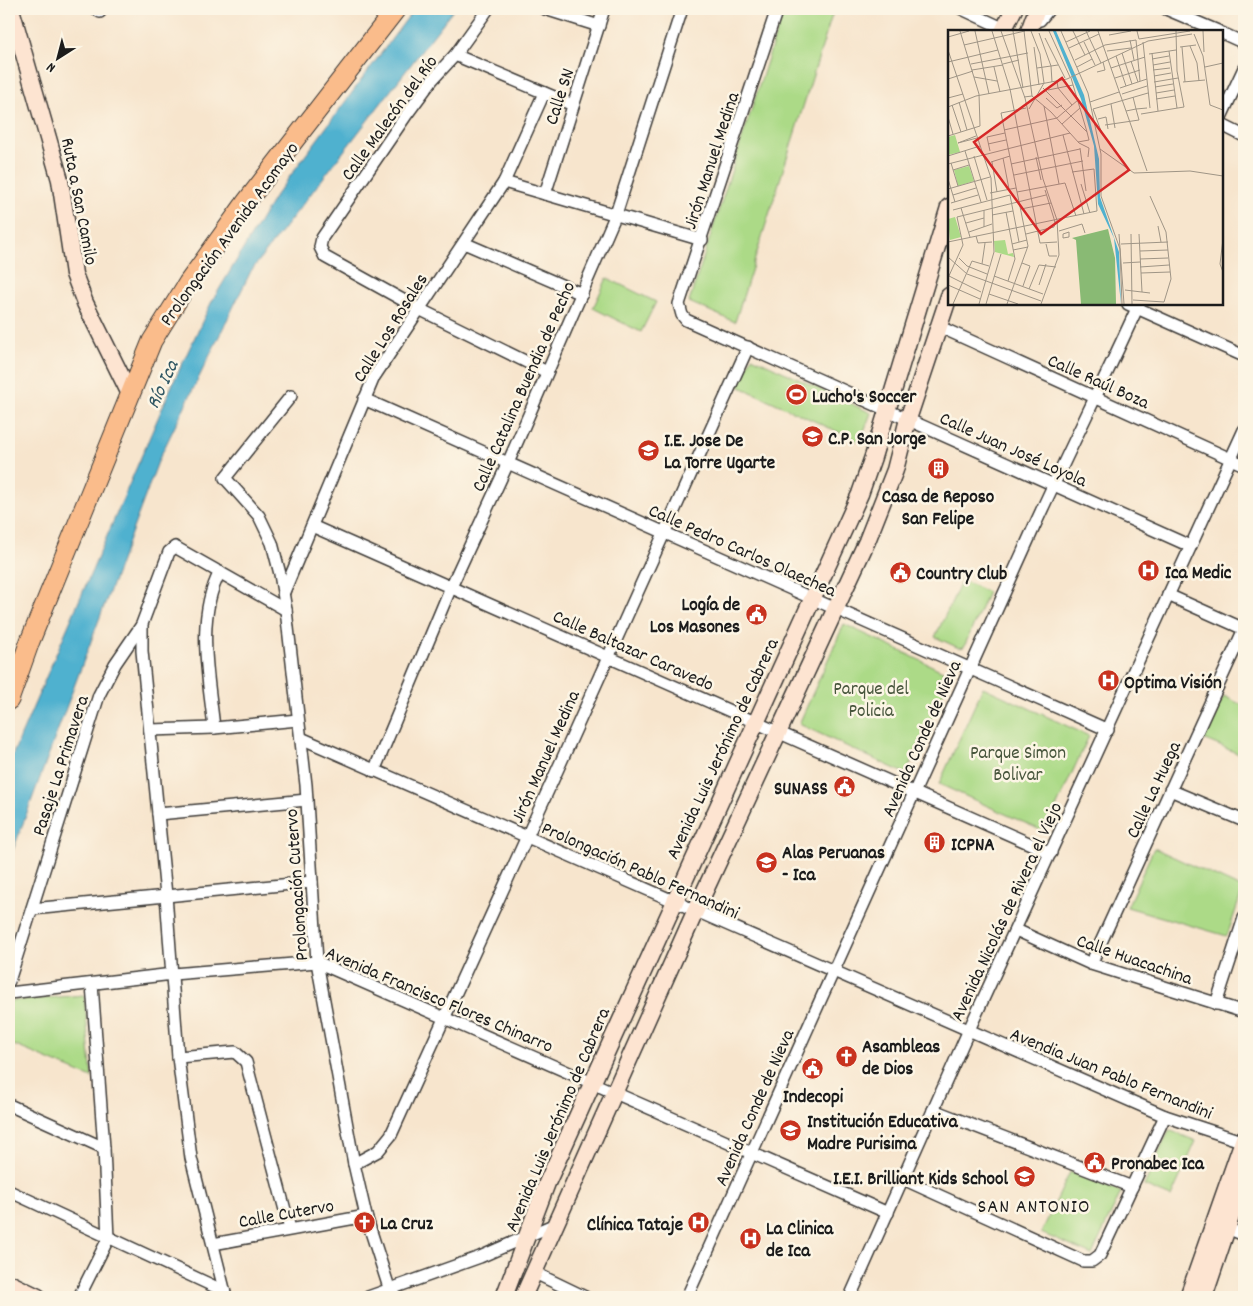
<svg xmlns="http://www.w3.org/2000/svg" width="1253" height="1306" font-family="Dekko,sans-serif">
<rect width="100%" height="100%" fill="#fcf5e5"/>
<filter id="ink" filterUnits="userSpaceOnUse"><feTurbulence type="fractalNoise" baseFrequency=".02" numOctaves="2"/><feDisplacementMap in="SourceGraphic" scale="10" xChannelSelector="R" yChannelSelector="G"/><feConvolveMatrix kernelMatrix="1 2 1 2 8 2 1 2 1" color-interpolation-filters="sRGB"/></filter>
<filter id="wash" filterUnits="userSpaceOnUse"><feTurbulence type="fractalNoise" baseFrequency=".0096" numOctaves="4" result="noise"/><feDisplacementMap in="SourceGraphic" scale="20" xChannelSelector="R" yChannelSelector="G"/><feGaussianBlur stdDeviation="1.12" result="paint"/><feColorMatrix in="noise" values="0 0 0 0 0 0 0 0 0 0 0 0 0 0 0 0 0 1.4 0 .05"/><feComposite in="paint" operator="in"/></filter>
<g filter="url(#wash)">
<rect width="100%" height="100%" fill="#f7e5cd"/>
<g fill="#acda87" stroke="#647b52">
<path d="M784,9h50l-99,313 -46,-20z"/>
<path d="M607,278l49,24 -15,30 -48,-24z"/>
<path d="M752,357l119,56 -11,29 -122,-56z"/>
<path d="M962,580l26,12 -24,55 -5,1 -24,-11z"/>
<path d="M844,624l107,51 -45,99 -107,-50z"/>
<path d="M983,687l106,49 -44,96 -106,-48z"/>
<path d="M1224,696l20,10v50l-41,-17z"/>
<path d="M1154,848l89,41 -16,47 -100,-29z"/>
<path d="M84,995l8,83 -83,-35v-42z"/>
<path d="M1169,1130l27,11 -25,56 -27,-11z"/>
<path d="M1070,1172l51,20 -29,63 -51,-22z"/>
</g>
<path fill="#50b1cf" stroke="#366676" d="M414,9h40l-203,262 -92,188 -150,402v-98l164,-380 38,-80 62,-104z"/>
</g>
<g filter="url(#ink)">
<g fill="none" stroke-linecap="round" stroke-linejoin="round">
<defs>
<g id="street">
<path d="M96,9l4,3"/>
<path d="M488,9l-33,46 -23,25 -25,34 -85,124 -2,9 5,10 94,52 128,63"/>
<path d="M545,9l54,17"/>
<path d="M777,9l-98,295 3,11 4,5 504,226"/>
<path d="M962,9l47,22"/>
<path d="M1166,9l52,22"/>
<path d="M1032,22l8,-2 9,-11"/>
<path d="M1222,33l22,10"/>
<path d="M455,55l118,50"/>
<path d="M1222,115l22,-47"/>
<path d="M1222,125l22,11"/>
<path d="M504,182l198,58"/>
<path d="M545,194l59,-185"/>
<path d="M464,243l118,51"/>
<path d="M1128,304l116,52"/>
<path d="M940,327l304,138"/>
<path d="M291,396l-66,82 34,38 13,27 8,31 6,36 20,175 11,177 37,202 12,52 26,81"/>
<path d="M364,399l744,331"/>
<path d="M312,526l739,327"/>
<path d="M284,592l90,-215 130,-195 40,-89"/>
<path d="M1168,595l76,34"/>
<path d="M214,728c-5,-49 -19,-110 6,-156"/>
<path d="M150,730l64,-2 84,-8"/>
<path d="M301,738l864,378 79,26"/>
<path d="M374,771l77,-184 57,-124 108,-249 66,-205"/>
<path d="M1170,790l74,31"/>
<path d="M158,814l149,-14"/>
<path d="M32,909l280,-27"/>
<path d="M1016,930l75,34 153,48"/>
<path d="M1091,964l153,-335"/>
<path d="M9,981l90,-286 16,-31 26,-38"/>
<path d="M9,993l164,-19 144,-12 571,251"/>
<path d="M1216,1004l28,-86"/>
<path d="M178,1057l57,-5 11,10 44,167"/>
<path d="M9,1105l95,43"/>
<path d="M933,1110l199,77"/>
<path d="M354,1164l24,-13 13,-16c121,-262 238,-525 357,-788"/>
<path d="M903,1179l180,82h9l8,-6 65,-139"/>
<path d="M9,1191l215,100"/>
<path d="M1227,1228l17,7"/>
<path d="M213,1244l153,-28"/>
<path d="M533,1272l52,25"/>
<path d="M79,1297l29,-58 -4,-91 -12,-164"/>
<path d="M226,1297l-35,-139 -13,-101 -12,-162 -24,-244v-27l27,-72 6,-5 111,63"/>
<path d="M368,1297l112,-40 73,-32"/>
<path d="M687,1297c115,-257 231,-513 347,-770 34,-75 71,-148 105,-223"/>
<path d="M850,1297l118,-265 276,-602"/>
</g>
<g id="secondary">
<path d="M11,9l49,171 14,94 11,29 45,91"/>
<path d="M1003,31l11,-22"/>
<path d="M1029,31l8,-22"/>
<path d="M9,1283l29,14"/>
<path d="M504,1297l43,-114 313,-689 13,-37 76,-250"/>
<path d="M523,1297l172,-385 172,-371 28,-71 13,-51 41,-123"/>
<path d="M1188,1297l56,-159"/>
<path d="M1204,1297l40,-119"/>
</g>
<path id="primary" d="M9,700l21,-59 122,-300 36,-58 59,-82 149,-192"/>
</defs>
<use href="#street" stroke="#3d3a37" stroke-width="14"/>
<use href="#secondary" stroke="#3d3a37" stroke-width="19"/>
<use href="#primary" stroke="#3d3a37" stroke-width="21"/>
<use href="#street" stroke="#fff" stroke-width="11"/>
<use href="#secondary" stroke="#fde4d1" stroke-width="16"/>
<use href="#primary" stroke="#fabc8b" stroke-width="19"/>
</g>
</g>
<defs>
<symbol id="stadium-disc" viewBox="-11 -11 22 22"><circle r="9.5" fill="#c8321e" stroke="#fcf5e5"/><path d="M0-5a6.5 5 0 1 0 0 10a6.5 5 0 1 0 0-10ZM-3.5-1.8h7v3.6h-7Z" fill="#fff"/></symbol>
<symbol id="school-disc" viewBox="-11 -11 22 22"><circle r="9.5" fill="#c8321e" stroke="#fcf5e5"/><path d="M0-5L7-2L0 1L-7-2ZM-4 1L0 2.5L4 1V4Q0 6-4 4Z" fill="#fff"/></symbol>
<symbol id="building-disc" viewBox="-11 -11 22 22"><circle r="9.5" fill="#c8321e" stroke="#fcf5e5"/><path d="M-4-6H4V6H1V3H-1V6H-4ZM-2.5-4.3h1.7v1.8h-1.7ZM.8-4.3h1.7v1.8H.8ZM-2.5-1h1.7V.8h-1.7ZM.8-1h1.7V.8H.8Z" fill="#fff"/></symbol>
<symbol id="hospital-disc" viewBox="-11 -11 22 22"><circle r="9.5" fill="#c8321e" stroke="#fcf5e5"/><path d="M-5-5h3v3.5h4V-5h3V5h-3V1.5h-4V5h-3Z" fill="#fff"/></symbol>
<symbol id="civic-disc" viewBox="-11 -11 22 22"><circle r="9.5" fill="#c8321e" stroke="#fcf5e5"/><path d="M-.6-6.5H3V-4.5H.6V-3L4-1V1h2V6H-6V1h2V-1L-.6-3ZM-1.2 2.5V6h2.4V2.5Z" fill="#fff"/></symbol>
<symbol id="university-disc" viewBox="-11 -11 22 22"><circle r="9.5" fill="#c8321e" stroke="#fcf5e5"/><path d="M0-5L7-2L0 1L-7-2ZM-4 1L0 2.5L4 1V4Q0 6-4 4Z" fill="#fff"/></symbol>
<symbol id="church-disc" viewBox="-11 -11 22 22"><circle r="9.5" fill="#c8321e" stroke="#fcf5e5"/><path d="M-1.2-6h2.4v3.5h3.3v2.4h-3.3V6h-2.4V-.1h-3.3v-2.4h3.3Z" fill="#fff"/></symbol>
</defs>
<g fill-rule="evenodd">
<use href="#stadium-disc" x="784" y="382" width="25" height="25"/>
<use href="#school-disc" x="800" y="424" width="25" height="25"/>
<use href="#school-disc" x="636" y="438" width="25" height="25"/>
<use href="#building-disc" x="926" y="456" width="25" height="25"/>
<use href="#hospital-disc" x="1136" y="558" width="25" height="25"/>
<use href="#civic-disc" x="888" y="560" width="25" height="25"/>
<use href="#civic-disc" x="744" y="602" width="25" height="25"/>
<use href="#hospital-disc" x="1096" y="668" width="25" height="25"/>
<use href="#civic-disc" x="832" y="774" width="25" height="25"/>
<use href="#building-disc" x="922" y="830" width="25" height="25"/>
<use href="#university-disc" x="754" y="850" width="25" height="25"/>
<use href="#church-disc" x="834" y="1044" width="25" height="25"/>
<use href="#civic-disc" x="800" y="1056" width="25" height="25"/>
<use href="#school-disc" x="778" y="1118" width="25" height="25"/>
<use href="#civic-disc" x="1082" y="1150" width="25" height="25"/>
<use href="#school-disc" x="1012" y="1164" width="25" height="25"/>
<use href="#church-disc" x="352" y="1210" width="25" height="25"/>
<use href="#hospital-disc" x="686" y="1210" width="25" height="25"/>
<use href="#hospital-disc" x="738" y="1226" width="25" height="25"/>
</g>
<g text-anchor="middle" stroke-width="5" stroke-linejoin="round" paint-order="stroke">
<g font-size="19" fill="#1c1c1c" stroke="#fcf5e5">
<text transform="translate(558 96) rotate(-72)" y="7">Calle SN</text>
<text transform="translate(388 117) rotate(-54)" y="7">Calle Malecón del Río</text>
<text transform="translate(710 160) rotate(-72)" y="7">Jirón Manuel Medina</text>
<text transform="translate(81 201) rotate(79)" y="7">Ruta a San Camilo</text>
<text transform="translate(228 233) rotate(-54)" y="7">Prolongación Avenida Acomayo</text>
<text transform="translate(389 327) rotate(-58)" y="7">Calle Los Rosales</text>
<text transform="translate(1099 380) rotate(24)" y="7">Calle Raúl Boza</text>
<text transform="translate(522 386) rotate(-66)" y="7">Calle Catalina Buendia de Pecho</text>
<text transform="translate(1014 448) rotate(24)" y="7">Calle Juan José Loyola</text>
<text transform="translate(743 549) rotate(24)" y="7">Calle Pedro Carlos Olaechea</text>
<text transform="translate(634 649) rotate(24)" y="7">Calle Baltazar Caravedo</text>
<text transform="translate(920 738) rotate(-66)" y="7">Avenida Conde de Nieva</text>
<text transform="translate(721 748) rotate(-65)" y="7">Avenida Luis Jerónimo de Cabrera</text>
<text transform="translate(544 756) rotate(-66)" y="7">Jirón Manuel Medina</text>
<text transform="translate(59 765) rotate(-72)" y="7">Pasaje La Primavera</text>
<text transform="translate(1152 789) rotate(-65)" y="7">Calle La Huega</text>
<text transform="translate(641 869) rotate(24)" y="7">Prolongación Pablo Fernandini</text>
<text transform="translate(295 885) rotate(-94)" y="7">Prolongación Cutervo</text>
<text transform="translate(1005 911) rotate(-65)" y="7">Avenida Nicolás de Rivera el Viejo</text>
<text transform="translate(1135 958) rotate(19)" y="7">Calle Huacachina</text>
<text transform="translate(440 998) rotate(23)" y="7">Avenida Francisco Flores Chinarro</text>
<text transform="translate(1112 1072) rotate(22)" y="7">Avendia Juan Pablo Fernandini</text>
<text transform="translate(753 1107) rotate(-66)" y="7">Avenida Conde de Nieva</text>
<text transform="translate(556 1119) rotate(-67)" y="7">Avenida Luis Jerónimo de Cabrera</text>
<text transform="translate(286 1212) rotate(-10)" y="7">Calle Cutervo</text>
</g>
<g font-size="19" font-weight="bold" fill="#1c1c1c" stroke="#fcf5e5" text-anchor="start">
<text x="812" y="402">Lucho's Soccer</text>
<text x="828" y="444">C.P. San Jorge</text>
<text x="664" y="446">I.E. Jose De<tspan x="664" dy="22">La Torre Ugarte</tspan></text>
<text x="938" y="502" text-anchor="middle">Casa de Reposo<tspan x="938" dy="22">San Felipe</tspan></text>
<text x="1165" y="578">Ica Medic</text>
<text x="916" y="579">Country Club</text>
<text x="740" y="610" text-anchor="end">Logía de<tspan x="740" dy="22">Los Masones</tspan></text>
<text x="1124" y="688">Optima Visión</text>
<text x="828" y="794" text-anchor="end">SUNASS</text>
<text x="951" y="850">ICPNA</text>
<text x="782" y="858">Alas Peruanas<tspan x="782" dy="22">- Ica</tspan></text>
<text x="862" y="1052">Asambleas<tspan x="862" dy="22">de Dios</tspan></text>
<text x="813" y="1102" text-anchor="middle">Indecopi</text>
<text x="807" y="1127">Institución Educativa<tspan x="807" dy="22">Madre Purisima</tspan></text>
<text x="1111" y="1169">Pronabec Ica</text>
<text x="1008" y="1184" text-anchor="end">I.E.I. Brilliant Kids School</text>
<text x="380" y="1229">La Cruz</text>
<text x="683" y="1230" text-anchor="end">Clínica Tataje</text>
<text x="766" y="1234">La Clinica<tspan x="766" dy="22">de Ica</tspan></text>
</g>
<g font-size="19" fill="#47553c" stroke="#fcf5e5">
<text x="871" y="694">Parque del<tspan x="871" dy="22">Policia</tspan></text>
<text x="1018" y="758">Parque Simon<tspan x="1018" dy="22">Bolivar</tspan></text>
</g>
<g font-size="20" font-style="italic" fill="#315864" stroke="#fcf5e5">
<text transform="translate(161 384) rotate(-65)" y="7">Río Ica</text>
</g>
<g font-size="20" letter-spacing="1" fill="#1c1c1c" stroke="#fcf5e5">
<text x="1034" y="1212">SAN ANTONIO</text>
</g>
</g>
<g transform="translate(948 30)">
<rect width="275" height="275" fill="#f7e5cd"/>
<path d="M7,105l5,17 -12,3v-18zM21,136l5,15 -16,5 -4,-16zM7,187l6,20 -11,3 -2,-21zM57,210l3,14 5,-1 1,4 -19,-5 -1,-11z" fill="#acda87"/>
<path d="M160,199l7,29 1,46h-35l-5,-64 -4,-2z" fill="#89ba74"/>
<path d="M105,1h3l28,64 15,64 1,38 19,55 2,52 -7,-66 -16,-34 -4,-58 -13,-47z" fill="#50b1cf"/>
<path fill="none" stroke="#9f9586" stroke-width="1" d="M27,1l14,63M44,1l18,58 30,154 17,-1M53,1l24,67 18,81 14,41 2,35 -18,49M65,1l10,57M76,1l8,65M101,1l21,46M113,1l27,62 13,61v42l19,53 2,55M125,1l12,24M138,1l15,32M150,1l49,140M189,1l2,8 51,-8M255,1l1,21M91,3l12,33 1,16M246,4l9,22 7,49 13,5M161,5l22,-4M0,7l21,-6M97,8l20,40M182,10l4,20M118,12l24,-11M136,12l11,23M195,12l7,66M16,15l61,-14M242,16l7,17 2,18M86,17l5,38M232,17l16,-2M234,17l3,35M121,18l30,-14M0,20l43,128 3,74 -15,52M159,21l24,-3M221,21l8,57M174,23l10,31M204,23l6,58M201,24l27,-4M168,26l10,30M204,29l17,-3M127,30l30,-15 31,-5 4,41M183,31l7,21M0,32l50,-12M23,34l57,-11M55,34l16,-4M205,35l17,-3M46,37l6,25M129,37l15,-8M257,37l18,-4M89,38l21,-3M163,38l34,-11M24,40l31,-5M205,40l17,-2M149,42l8,-2 -2,-8M206,46l17,-3M26,47l23,4M123,48l16,54M167,48l25,-8M0,49l25,-8M109,51l1,7 14,17M206,52l24,-4M235,52l22,-2M207,57l18,-3M95,58l44,44 2,8 -11,2M172,58l27,-9M100,60l25,-5M208,63l18,-3M174,64l25,-8M76,67l8,-1 19,16 28,31 10,5 -1,9M0,68l15,-4M98,68l11,10 5,-3M208,69l19,-3M11,72l8,28M142,72l29,-10M163,74l4,24M4,75l9,27M96,76l15,78M0,77l28,-11 91,-17 81,-38 44,-7M81,79l15,-26 -4,-29 -9,-23M145,79l55,-16M145,79l8,22M178,81l10,-2 -3,-12M193,84l43,-7 -7,-36 -1,-40M0,87l5,17M150,89l8,-2 2,12M114,94l18,-16M157,95l34,-5 -3,-11 11,-1M56,100l53,-12 21,-18M115,105l21,79M0,106l32,-10 -1,-32 -19,-63M28,106l-18,7 19,-5M40,114l18,-4M132,118l6,43M152,119l34,24 56,-2 33,5M17,121l16,51M42,121l-3,-14 18,-4M0,126l32,-10M26,126l13,44M88,127l5,23M55,128l6,31M43,132l19,-6M44,132l5,30M3,133l7,23M0,134l122,-31M63,134l69,-15M5,140l16,-5M66,145l69,-14M0,149l7,23M133,154l9,29M0,159l42,-12M97,160l10,32M69,162l48,-9 11,33M42,163l26,-5M5,165l23,-7M3,173l27,-8M13,178l9,29M73,179l30,-6M5,180l57,-15 9,47M58,182l9,47 -7,22M44,185l21,-4M18,193l18,-5M210,196l3,16M36,197v-17M111,201l23,-7 3,9M21,202l23,-8M121,202v5l-6,1v-4zM78,204l28,-7 1,-6M171,204l5,70M183,204l1,70M191,204l3,58M28,206l2,7 14,-1M275,209l-3,25 3,8M0,212l149,-31 -3,-42 -22,3M64,214l15,-4M98,214l3,12h8M173,214l47,-2M65,220l15,-3M192,221l28,-1M0,227l19,17 74,27M11,228l8,8 20,8M192,229l28,-1M74,233l8,3 -7,20M175,233l17,-1M34,234l3,-21M192,237l29,-2M193,243l29,-1M1,246l32,16M46,246l49,18M0,248l15,-33 -6,-28 89,-22M0,255l32,14M91,255l7,-21M81,259l10,-24 17,2M177,260l25,3M41,264l29,10M185,270l31,2 7,-23 -5,-47 -16,-36M5,274l19,-43 17,5M38,274l15,-50M59,274l21,-58 -27,-133 25,-5"/>
<path fill="#d62828" fill-opacity="0.15" stroke="#d62828" stroke-width="2.5" d="M114,48l67,92 -88,64 -67,-92z"/>
<rect width="275" height="275" fill="none" stroke="#1c1c1c" stroke-width="2.5"/>
</g>
<rect width="1253" height="1306" fill="none" stroke="#fcf5e5" stroke-width="30"/>
<g transform="translate(58 58) rotate(216)" stroke="#fcf5e5" stroke-width="4" paint-order="stroke">
<path d="M0-4L9 19L0 12L-9 19Z" fill="#1c1c1c"/>
<text y="-8" font-size="14" font-weight="bold" text-anchor="middle" fill="#1c1c1c">N</text>
</g>
</svg>
